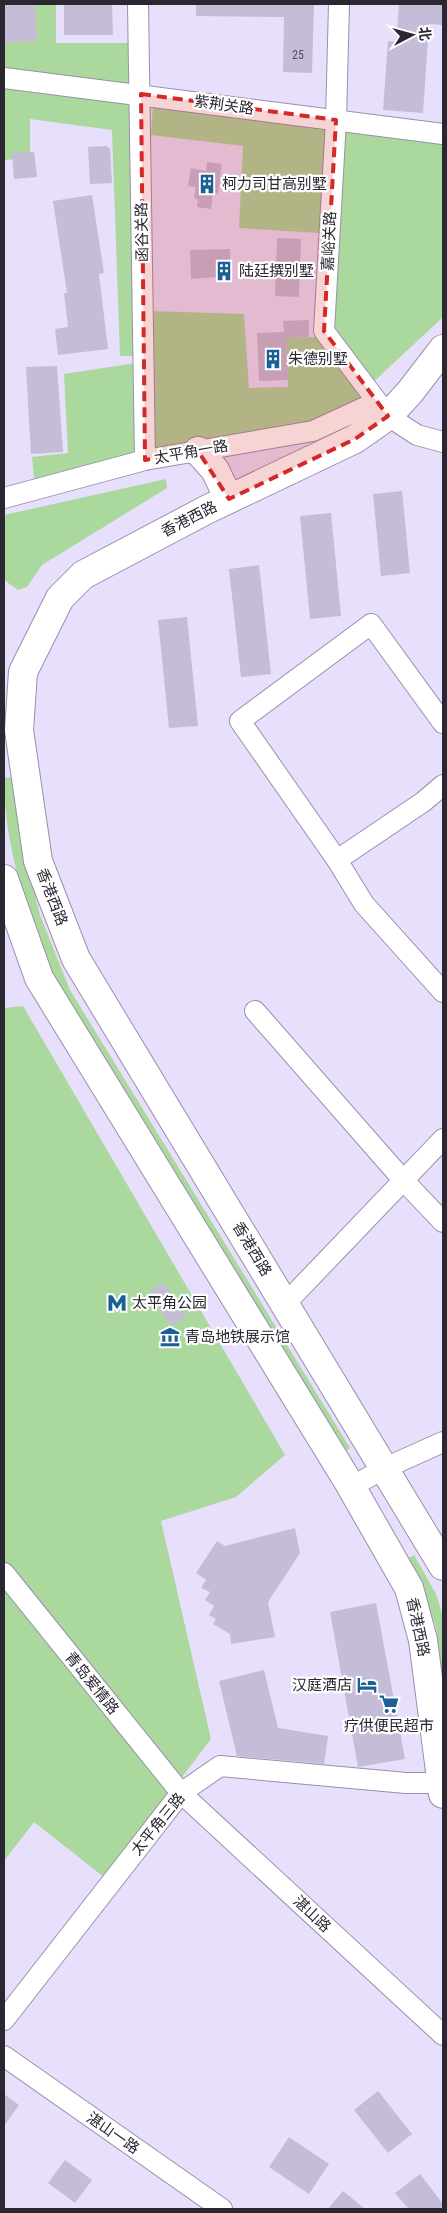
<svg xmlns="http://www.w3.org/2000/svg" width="447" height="2213" font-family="'Roboto Condensed','Noto Sans SC',sans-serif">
<rect width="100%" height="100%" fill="#e8dffc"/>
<g fill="#aad89d">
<path d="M4,4h52v39h78l2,45 -132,-17z"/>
<path d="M4,84l130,18 4,254h-18l-8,-226 -82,-11v39l-26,2z"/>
<path d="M153,105l173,23 -7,105 -80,-5 4,-82 -92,-11z"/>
<path d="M343,126l100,15v176l-74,69 -38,-59z"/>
<path d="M151,311l93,3 5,74 39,-1 -2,-49 33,-1 44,62 -59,30 -153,24z"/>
<path d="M136,363l2,89 -104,27 -2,-22 36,-4 -4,-79z"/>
<path d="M166,479l1,9 -125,77 -15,22 -9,3 -14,-10v-65z"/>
<path d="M14,777l7,61 19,77 30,75 280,458 -9,7 -280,-458c-28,-69 -57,-142 -57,-219z"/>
<path d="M23,1006l262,449 -49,42 -75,24 50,218 -106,139 -71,-56 -30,39v-853z"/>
<path d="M414,1555l22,39 7,23v66l-7,-56 -11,-29 -19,-38z"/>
</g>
<g fill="#c5bcd8">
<path d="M4,4h31l2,37 -33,2z"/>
<path d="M64,4h48l1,31h-49z"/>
<path d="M196,4h118l-2,69 -29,-1 1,-55 -88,-1z"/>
<path d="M399,4h44v21l-14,-1 -6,89 -40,-3 5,-69 8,1z"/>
<path d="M107,146l1,2h2l2,35 -22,1 -2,-37z"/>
<path d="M34,152l3,25 -23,2 -2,-26z"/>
<path d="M207,162l15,2 -4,30 -5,-1 -2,16 -14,-2 1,-8 -4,-1 2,-11 -8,-1 3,-18 15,3z"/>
<path d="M92,195l12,78 -5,1 9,75 -50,6 -3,-26 13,-2 -4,-34h3l-14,-92z"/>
<path d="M277,238l24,1 -2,58 -24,-1z"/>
<path d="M230,249l1,33h-14v-5l-26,2 -1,-29z"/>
<path d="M309,320v17l-23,1 2,42 -29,1 -2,-48 27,-1 -1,-11z"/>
<path d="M57,366l6,86 -32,2 -5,-87z"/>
<path d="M402,491l8,82 -29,3 -8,-82z"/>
<path d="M331,513l10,103 -31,3 -10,-103z"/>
<path d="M259,565l12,109 -30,3 -12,-108z"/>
<path d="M187,617l11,109 -29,2 -11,-108z"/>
<path d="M164,1283l22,34 -15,9 -22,-34z"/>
<path d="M295,1528l5,25 -32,49 7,35 -44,7 -1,-10 -17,-10 3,-5 -7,-4 5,-9 -9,-6 5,-8 -9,-4 5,-8 -10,-7 21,-32 8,5z"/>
<path d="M376,1603l29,156 -47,8 -28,-155z"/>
<path d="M264,1670l14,58 50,8 -4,28 -87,-8 -18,-75z"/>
<path d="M378,2091l34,43 -24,19 -34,-43z"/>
<path d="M4,2094l15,11 -15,21z"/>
<path d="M289,2137l40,27 -20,30 -40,-27z"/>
<path d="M65,2160l27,20 -17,23 -27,-20z"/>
<path d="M420,2174l23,30v5h-34l-14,-16z"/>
<path d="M343,2191l22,18h-37z"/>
</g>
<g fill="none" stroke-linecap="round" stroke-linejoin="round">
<defs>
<g id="street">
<path d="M138,4l7,456"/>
<path d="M339,4l-3,116 -12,211 64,85 29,19 26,7"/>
<path d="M4,78l439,56"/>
<path d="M4,498l141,-38 168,-29 63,-29"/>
<path d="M443,723l-72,-99 -131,97 97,139 27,44 79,88"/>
<path d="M337,860l86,-58 20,-17"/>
<path d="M255,1011l149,170 39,41"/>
<path d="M285,1304l158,-165"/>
<path d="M351,1487l34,-19 58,-26"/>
<path d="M4,1573l177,220 262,242"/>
<path d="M4,2020l177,-227 39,-27 186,17h36"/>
<path d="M4,2056l218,153"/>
</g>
<g id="primary">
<path d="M443,349l-33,43 -22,24 -33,23 -149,71 -123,65 -23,23 -37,74 -4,58 19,131 38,98 367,607"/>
<path d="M198,451l17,19 14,29"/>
<path d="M4,879l35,99 310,505 60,105 14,52 20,154"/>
</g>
</defs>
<use href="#street" stroke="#9890ab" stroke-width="22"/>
<use href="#primary" stroke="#9890ab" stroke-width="30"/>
<use href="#street" stroke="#fff" stroke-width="20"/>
<use href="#primary" stroke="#fff" stroke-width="28"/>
</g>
<path fill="#d62828" fill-opacity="0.2" stroke="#d62828" stroke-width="4" stroke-dasharray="10 6" stroke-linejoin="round" d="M141,94l195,26 -12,211 64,85 -33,23 -126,60 -31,-48 -53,9z"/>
<defs>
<symbol id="building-bare" viewBox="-9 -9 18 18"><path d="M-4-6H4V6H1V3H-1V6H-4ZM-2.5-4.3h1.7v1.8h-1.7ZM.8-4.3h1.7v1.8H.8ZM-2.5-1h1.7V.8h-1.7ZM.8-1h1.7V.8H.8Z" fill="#1b6095" stroke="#fff" stroke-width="2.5" paint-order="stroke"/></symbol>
<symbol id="metro-bare" viewBox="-9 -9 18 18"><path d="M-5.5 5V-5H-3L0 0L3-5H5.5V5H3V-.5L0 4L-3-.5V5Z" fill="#1b6095" stroke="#fff" stroke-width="2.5" paint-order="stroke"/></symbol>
<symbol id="museum-bare" viewBox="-9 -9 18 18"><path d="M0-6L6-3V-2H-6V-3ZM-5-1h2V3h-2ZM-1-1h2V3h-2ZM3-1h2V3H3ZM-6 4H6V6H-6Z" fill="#1b6095" stroke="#fff" stroke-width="2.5" paint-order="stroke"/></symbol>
<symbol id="hotel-bare" viewBox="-9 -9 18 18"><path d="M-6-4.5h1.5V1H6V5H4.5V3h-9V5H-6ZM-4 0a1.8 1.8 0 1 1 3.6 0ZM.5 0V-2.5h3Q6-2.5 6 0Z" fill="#1b6095" stroke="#fff" stroke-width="2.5" paint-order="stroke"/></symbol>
<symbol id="supermarket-bare" viewBox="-9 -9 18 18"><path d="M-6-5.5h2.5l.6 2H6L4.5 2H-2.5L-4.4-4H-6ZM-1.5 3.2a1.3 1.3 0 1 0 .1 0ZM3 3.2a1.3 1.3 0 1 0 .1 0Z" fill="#1b6095" stroke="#fff" stroke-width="2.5" paint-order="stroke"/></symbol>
</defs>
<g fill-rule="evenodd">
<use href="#building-bare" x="193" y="170" width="28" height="28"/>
<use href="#building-bare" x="210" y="257" width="28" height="28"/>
<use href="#building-bare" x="259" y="345" width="28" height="28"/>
<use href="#metro-bare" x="103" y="1289" width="28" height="28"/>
<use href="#museum-bare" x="156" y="1323" width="28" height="28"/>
<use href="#hotel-bare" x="353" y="1671" width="28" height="28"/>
<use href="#supermarket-bare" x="375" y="1690" width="28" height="28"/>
</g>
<g text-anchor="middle" stroke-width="4.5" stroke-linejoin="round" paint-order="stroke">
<g font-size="12" fill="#514c5c">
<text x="298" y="59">25</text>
</g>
<g font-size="15" fill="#2a2732" stroke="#fff">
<text transform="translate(224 105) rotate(8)" y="5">紫荆关路</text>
<text transform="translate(142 232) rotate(-91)" y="5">函谷关路</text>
<text transform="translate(329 241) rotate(-87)" y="5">嘉峪关路</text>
<text transform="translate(191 452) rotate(-10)" y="5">太平角一路</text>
<text transform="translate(189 519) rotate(-27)" y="5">香港西路</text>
<text transform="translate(52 897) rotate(69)" y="5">香港西路</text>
<text transform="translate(252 1249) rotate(59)" y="5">香港西路</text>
<text transform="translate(418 1627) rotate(78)" y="5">香港西路</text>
<text transform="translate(92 1683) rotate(51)" y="5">青岛爱情路</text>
<text transform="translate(158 1824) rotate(-51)" y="5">太平角三路</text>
<text transform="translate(312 1914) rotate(43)" y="5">湛山路</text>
<text transform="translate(113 2133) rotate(35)" y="5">湛山一路</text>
</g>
<g font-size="15" fill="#2a2732" stroke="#fff" text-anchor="start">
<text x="222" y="189">柯力司甘高别墅</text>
<text x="239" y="276">陆廷撰别墅</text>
<text x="288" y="364">朱德别墅</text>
<text x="132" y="1308">太平角公园</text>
<text x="185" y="1342">青岛地铁展示馆</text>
<text x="352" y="1690" text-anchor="end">汉庭酒店</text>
<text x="389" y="1731" text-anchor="middle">疗供便民超市</text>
</g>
</g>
<rect width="447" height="2213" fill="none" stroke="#2a2732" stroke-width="10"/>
<g transform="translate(412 35) rotate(84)" stroke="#ffffff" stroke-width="4" paint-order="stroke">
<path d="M0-4L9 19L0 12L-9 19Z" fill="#2a2732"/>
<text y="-8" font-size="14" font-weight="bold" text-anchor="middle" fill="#2a2732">北</text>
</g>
</svg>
